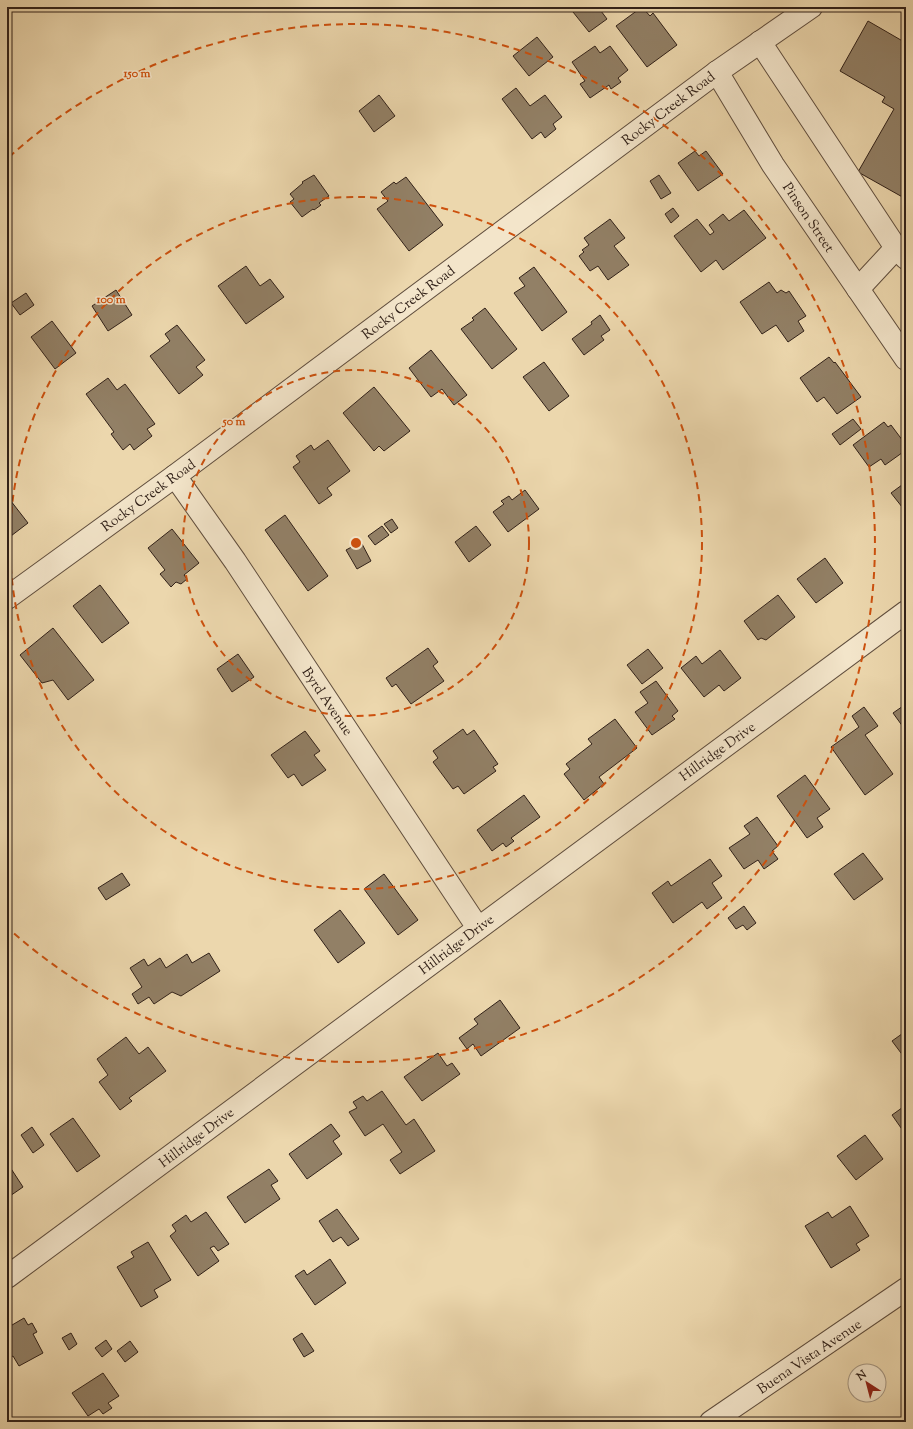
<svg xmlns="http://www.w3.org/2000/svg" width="913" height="1429" font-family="'Sorts Mill Goudy',serif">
<rect width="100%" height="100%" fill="#ecd7ad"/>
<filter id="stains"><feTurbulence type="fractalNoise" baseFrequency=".005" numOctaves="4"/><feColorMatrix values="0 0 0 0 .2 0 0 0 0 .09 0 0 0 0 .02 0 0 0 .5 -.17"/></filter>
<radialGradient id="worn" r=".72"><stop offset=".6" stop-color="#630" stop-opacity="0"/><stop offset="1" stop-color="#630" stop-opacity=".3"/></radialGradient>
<g fill="#928066" stroke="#312119">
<path d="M579,7h19l9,12 -18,13 -16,-20z"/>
<path d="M642,7l8,9 3,-3 24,32 -30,22 -31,-41z"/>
<path d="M868,21l38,22v156l-48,-27 36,-63 -12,-7 3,-5 -45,-26z"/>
<path d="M537,37l16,20 -24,19 -16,-20z"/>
<path d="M595,46l5,7 10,-7 18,24 -10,8 3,4 -10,7 -2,-4 -19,13 -10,-14 5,-3 -13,-19z"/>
<path d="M516,88l14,18 15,-11 17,22 -9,7 3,5 -11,9 -4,-6 -9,7 -30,-40z"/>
<path d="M379,95l16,21 -21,16 -15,-21z"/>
<path d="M695,151l4,5 7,-5 17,23 -25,17 -20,-28z"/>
<path d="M314,175l15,21 -10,7 2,2 -7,5 -1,-1 -11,8 -12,-15 4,-3 -4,-5 13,-11 -1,-1z"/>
<path d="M659,175l12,18 -10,6 -11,-18z"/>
<path d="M406,177l37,48 -34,26 -32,-42 11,-8 -7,-9 13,-10 2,2z"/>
<path d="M673,208l6,8 -8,7 -6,-9z"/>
<path d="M744,210l22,28 -43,32 -7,-10 -15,12 -27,-36 23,-17 13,16 4,-3 -5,-7 14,-11 6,7z"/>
<path d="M610,219l15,19 -11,8 15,19 -21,15 -10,-14 -8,5 -11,-15 5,-4 -2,-2 7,-5 -5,-7z"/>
<path d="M246,266l14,20 10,-7 14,18 -38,27 -28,-38z"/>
<path d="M534,267l33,45 -25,19 -28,-38 11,-7 -6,-8z"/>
<path d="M769,282l8,11 4,-3 5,3 3,-2 17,25 -8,5 6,10 -16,11 -12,-17 -14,9 -22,-32z"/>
<path d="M116,290l16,25 -24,16 -16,-25z"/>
<path d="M26,293l8,12 -14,10 -9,-12z"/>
<path d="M485,308l32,41 -25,20 -31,-40 13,-9 -2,-2z"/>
<path d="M600,315l10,15 -9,6 3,4 -20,15 -12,-16 20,-15 -1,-2z"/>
<path d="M52,321l24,32 -21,16 -24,-32z"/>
<path d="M177,325l28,35 -9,7 7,8 -24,19 -29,-38 20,-15 -5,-7z"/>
<path d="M431,350l36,45 -13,10 -12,-16 -11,8 -22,-29z"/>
<path d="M829,357l5,6 1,-1 26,35 -24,17 -13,-17 -7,5 -17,-24z"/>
<path d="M544,362l25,34 -20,15 -26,-34z"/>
<path d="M108,378l9,12 8,-6 30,40 -8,5 5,7 -18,14 -4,-6 -7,6 -12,-16 3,-2 -28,-38z"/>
<path d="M374,387l36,44 -26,20 -5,-5 -5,5 -31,-38z"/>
<path d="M853,419l8,10 -21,16 -8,-11z"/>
<path d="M884,422l4,5 3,-2 15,20v5l-21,15 -4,-6 -12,8 -16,-22z"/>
<path d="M328,440l22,31 -23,17 5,7 -13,9 -26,-37 7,-5 -4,-6 15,-11 3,5z"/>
<path d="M906,482v30l-15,-19z"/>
<path d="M525,490l14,19 -31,23 -15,-20 11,-8 -3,-3 8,-5 3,4z"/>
<path d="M7,496l21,27 -21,16z"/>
<path d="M285,515l43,61 -20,15 -43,-61z"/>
<path d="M392,519l6,9 -7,5 -7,-9z"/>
<path d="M382,526l7,9 -14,10 -7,-9z"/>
<path d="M476,526l15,19 -22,17 -14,-20z"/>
<path d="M172,529l27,34 -15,12 3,4 -6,5 -5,-2 -5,5 -11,-13 5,-4 -17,-22z"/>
<path d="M361,542l10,19 -14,8 -11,-19z"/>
<path d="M825,558l18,25 -27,20 -19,-24z"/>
<path d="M100,585l29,38 -27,20 -29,-37z"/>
<path d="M778,595l17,22 -29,23 -5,-2 -3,2 -14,-19z"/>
<path d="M53,628l41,52 -26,20 -15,-20 -11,3 -22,-28z"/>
<path d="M428,648l10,14 -5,4 11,15 -33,23 -15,-20 -4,3 -6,-9z"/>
<path d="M648,649l15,19 -21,16 -15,-19z"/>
<path d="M720,650l21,28 -17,13 -5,-6 -15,12 -23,-29 15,-12 6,8z"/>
<path d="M238,654l16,23 -22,15 -15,-23z"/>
<path d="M656,681l22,30 -6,5 3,3 -23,16 -17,-23 13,-9 -8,-11z"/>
<path d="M906,704v27l-13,-18z"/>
<path d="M864,707l14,19 -13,9 28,39 -28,21 -34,-48 28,-20 -7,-11z"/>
<path d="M615,719l22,29 -38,29 5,7 -20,16 -20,-26 6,-5 -4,-5 26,-20 -4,-5z"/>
<path d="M463,729l4,6 7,-5 24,34 -5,3 3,4 -32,23 -6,-8 -5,3 -20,-27 5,-4 -5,-7z"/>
<path d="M305,731l15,20 -6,4 12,15 -24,16 -8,-12 -6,4 -17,-23z"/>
<path d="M805,775l25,34 -13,9 6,9 -16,11 -30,-42z"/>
<path d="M524,795l16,22 -29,21 3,3 -8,6 -3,-4 -11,8 -15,-21z"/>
<path d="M757,817l21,29 -6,5 6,8 -14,10 -6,-9 -14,9 -15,-21 21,-14 -6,-8z"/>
<path d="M863,853l20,26 -29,21 -20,-26z"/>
<path d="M710,859l12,17 -10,7 10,15 -15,11 -5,-7 -29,21 -21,-30 16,-12 3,5z"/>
<path d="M122,873l8,12 -24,15 -8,-12z"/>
<path d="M384,874l34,46 -20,15 -34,-46z"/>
<path d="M744,906l12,17 -9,7 -4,-5 -7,4 -8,-11z"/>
<path d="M340,910l25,33 -27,20 -24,-33z"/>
<path d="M209,953l11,18 -39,25 -9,-4 -18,12 -5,-7 -11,7 -6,-10 10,-7 -12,-19 14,-9 4,7 12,-8 6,10 21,-14 5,9z"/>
<path d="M500,1000l20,28 -39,28 -8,-12 -6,5 -8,-11 19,-14 -4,-5z"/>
<path d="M906,1031v25l-2,1 -12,-16z"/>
<path d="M126,1037l13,17 9,-7 18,24 -37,27 3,3 -12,9 -21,-28 9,-7 -11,-16z"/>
<path d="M438,1053l9,13 5,-3 8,11 -38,27 -18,-24z"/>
<path d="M382,1091l24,34 8,-6 21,32 -35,23 -10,-14 12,-8 -19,-28 -18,12 -16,-24 8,-4 -4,-6 10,-6 4,5z"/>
<path d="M906,1105v30l-14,-20z"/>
<path d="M73,1118l27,38 -23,16 -27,-38z"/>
<path d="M331,1124l9,12 -7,5 9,13 -35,25 -18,-25z"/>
<path d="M32,1127l12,18 -11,8 -12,-18z"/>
<path d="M865,1135l18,24 -27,21 -19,-24z"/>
<path d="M8,1164l15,23 -16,11v-33z"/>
<path d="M269,1169l9,12 -7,4 9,14 -35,24 -18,-26z"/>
<path d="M850,1206l19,30 -13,8 4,6 -29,18 -26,-42 23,-14 4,6z"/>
<path d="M337,1209l22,30 -11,7 -7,-9 -8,5 -14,-21z"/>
<path d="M206,1212l23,32 -11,7 -4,-5 -4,2 9,13 -21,15 -28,-40 6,-5 -4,-6 14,-10 5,7z"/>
<path d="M148,1242l23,38 -17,10 4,7 -17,10 -24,-40 17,-10 -3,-5z"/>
<path d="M330,1259l16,24 -31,22 -20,-29 9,-6 3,5z"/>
<path d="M24,1318l4,7 4,-2 5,9 -4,2 10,19 -24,13 -6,-10 -4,2 -2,-4v-6l1,-1 -1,-2v-17z"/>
<path d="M71,1333l6,11 -8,6 -7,-12z"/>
<path d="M302,1333l12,18 -10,6 -11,-18z"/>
<path d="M106,1340l6,9 -10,8 -7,-9z"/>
<path d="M130,1341l8,11 -13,10 -8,-11z"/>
<path d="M103,1373l16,23 -11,7 4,5 -9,6 -4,-5 -11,7 -16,-23z"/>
</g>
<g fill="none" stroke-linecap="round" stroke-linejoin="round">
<defs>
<g id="minor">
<path d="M760,42l136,206 10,10"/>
<path d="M717,72l56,93 133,194"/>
<path d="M858,289l38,-41"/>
<path d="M175,476l60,85 243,367"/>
<path d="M7,598l168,-122 542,-404 94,-65"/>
<path d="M7,1277l899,-665"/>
<path d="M711,1422l195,-133"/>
</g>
</defs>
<use href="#minor" stroke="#604e3e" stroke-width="24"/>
<use href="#minor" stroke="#f3e5ca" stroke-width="22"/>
</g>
<g fill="none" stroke="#cd510e" stroke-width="2" stroke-dasharray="7 5">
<circle cx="356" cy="543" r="173"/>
<circle cx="356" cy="543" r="346"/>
<path d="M9 157A519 519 0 1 1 9 929"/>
</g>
<g text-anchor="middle" stroke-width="3" stroke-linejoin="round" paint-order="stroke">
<g font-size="14" fill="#312119" stroke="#f3e5ca">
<text transform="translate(668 108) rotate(-37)" y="5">Rocky Creek Road</text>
<text transform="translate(809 217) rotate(56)" y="5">Pinson Street</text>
<text transform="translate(408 302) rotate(-37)" y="5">Rocky Creek Road</text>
<text transform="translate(148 495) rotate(-36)" y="5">Rocky Creek Road</text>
<text transform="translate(328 701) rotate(56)" y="5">Byrd Avenue</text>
<text transform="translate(717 751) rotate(-36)" y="5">Hillridge Drive</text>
<text transform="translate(456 944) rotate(-37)" y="5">Hillridge Drive</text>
<text transform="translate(196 1137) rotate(-37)" y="5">Hillridge Drive</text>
<text transform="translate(809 1356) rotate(-34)" y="5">Buena Vista Avenue</text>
</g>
</g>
<circle cx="356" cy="543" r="6" fill="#cd510e" stroke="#f3e5ca" stroke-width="2"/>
<g font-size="12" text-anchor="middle" font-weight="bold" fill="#cd510e" stroke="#f3e5ca" stroke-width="3" stroke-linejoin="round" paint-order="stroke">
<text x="137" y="77">150 m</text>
<text x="111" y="303">100 m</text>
<text x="234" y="425">50 m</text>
</g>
<rect width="913" height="1429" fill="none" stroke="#ecd7ad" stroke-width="24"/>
<rect x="8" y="8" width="897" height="1413" fill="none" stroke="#312119" stroke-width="2"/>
<rect x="12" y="12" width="889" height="1405" fill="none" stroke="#312119"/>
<g transform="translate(867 1383) rotate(324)"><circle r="19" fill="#f3e5ca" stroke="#a59783"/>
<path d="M0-3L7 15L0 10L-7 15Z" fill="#8f2418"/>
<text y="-6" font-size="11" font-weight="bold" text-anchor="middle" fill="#312119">N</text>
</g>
<rect width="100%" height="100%" filter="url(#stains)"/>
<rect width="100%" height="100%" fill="url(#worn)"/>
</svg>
